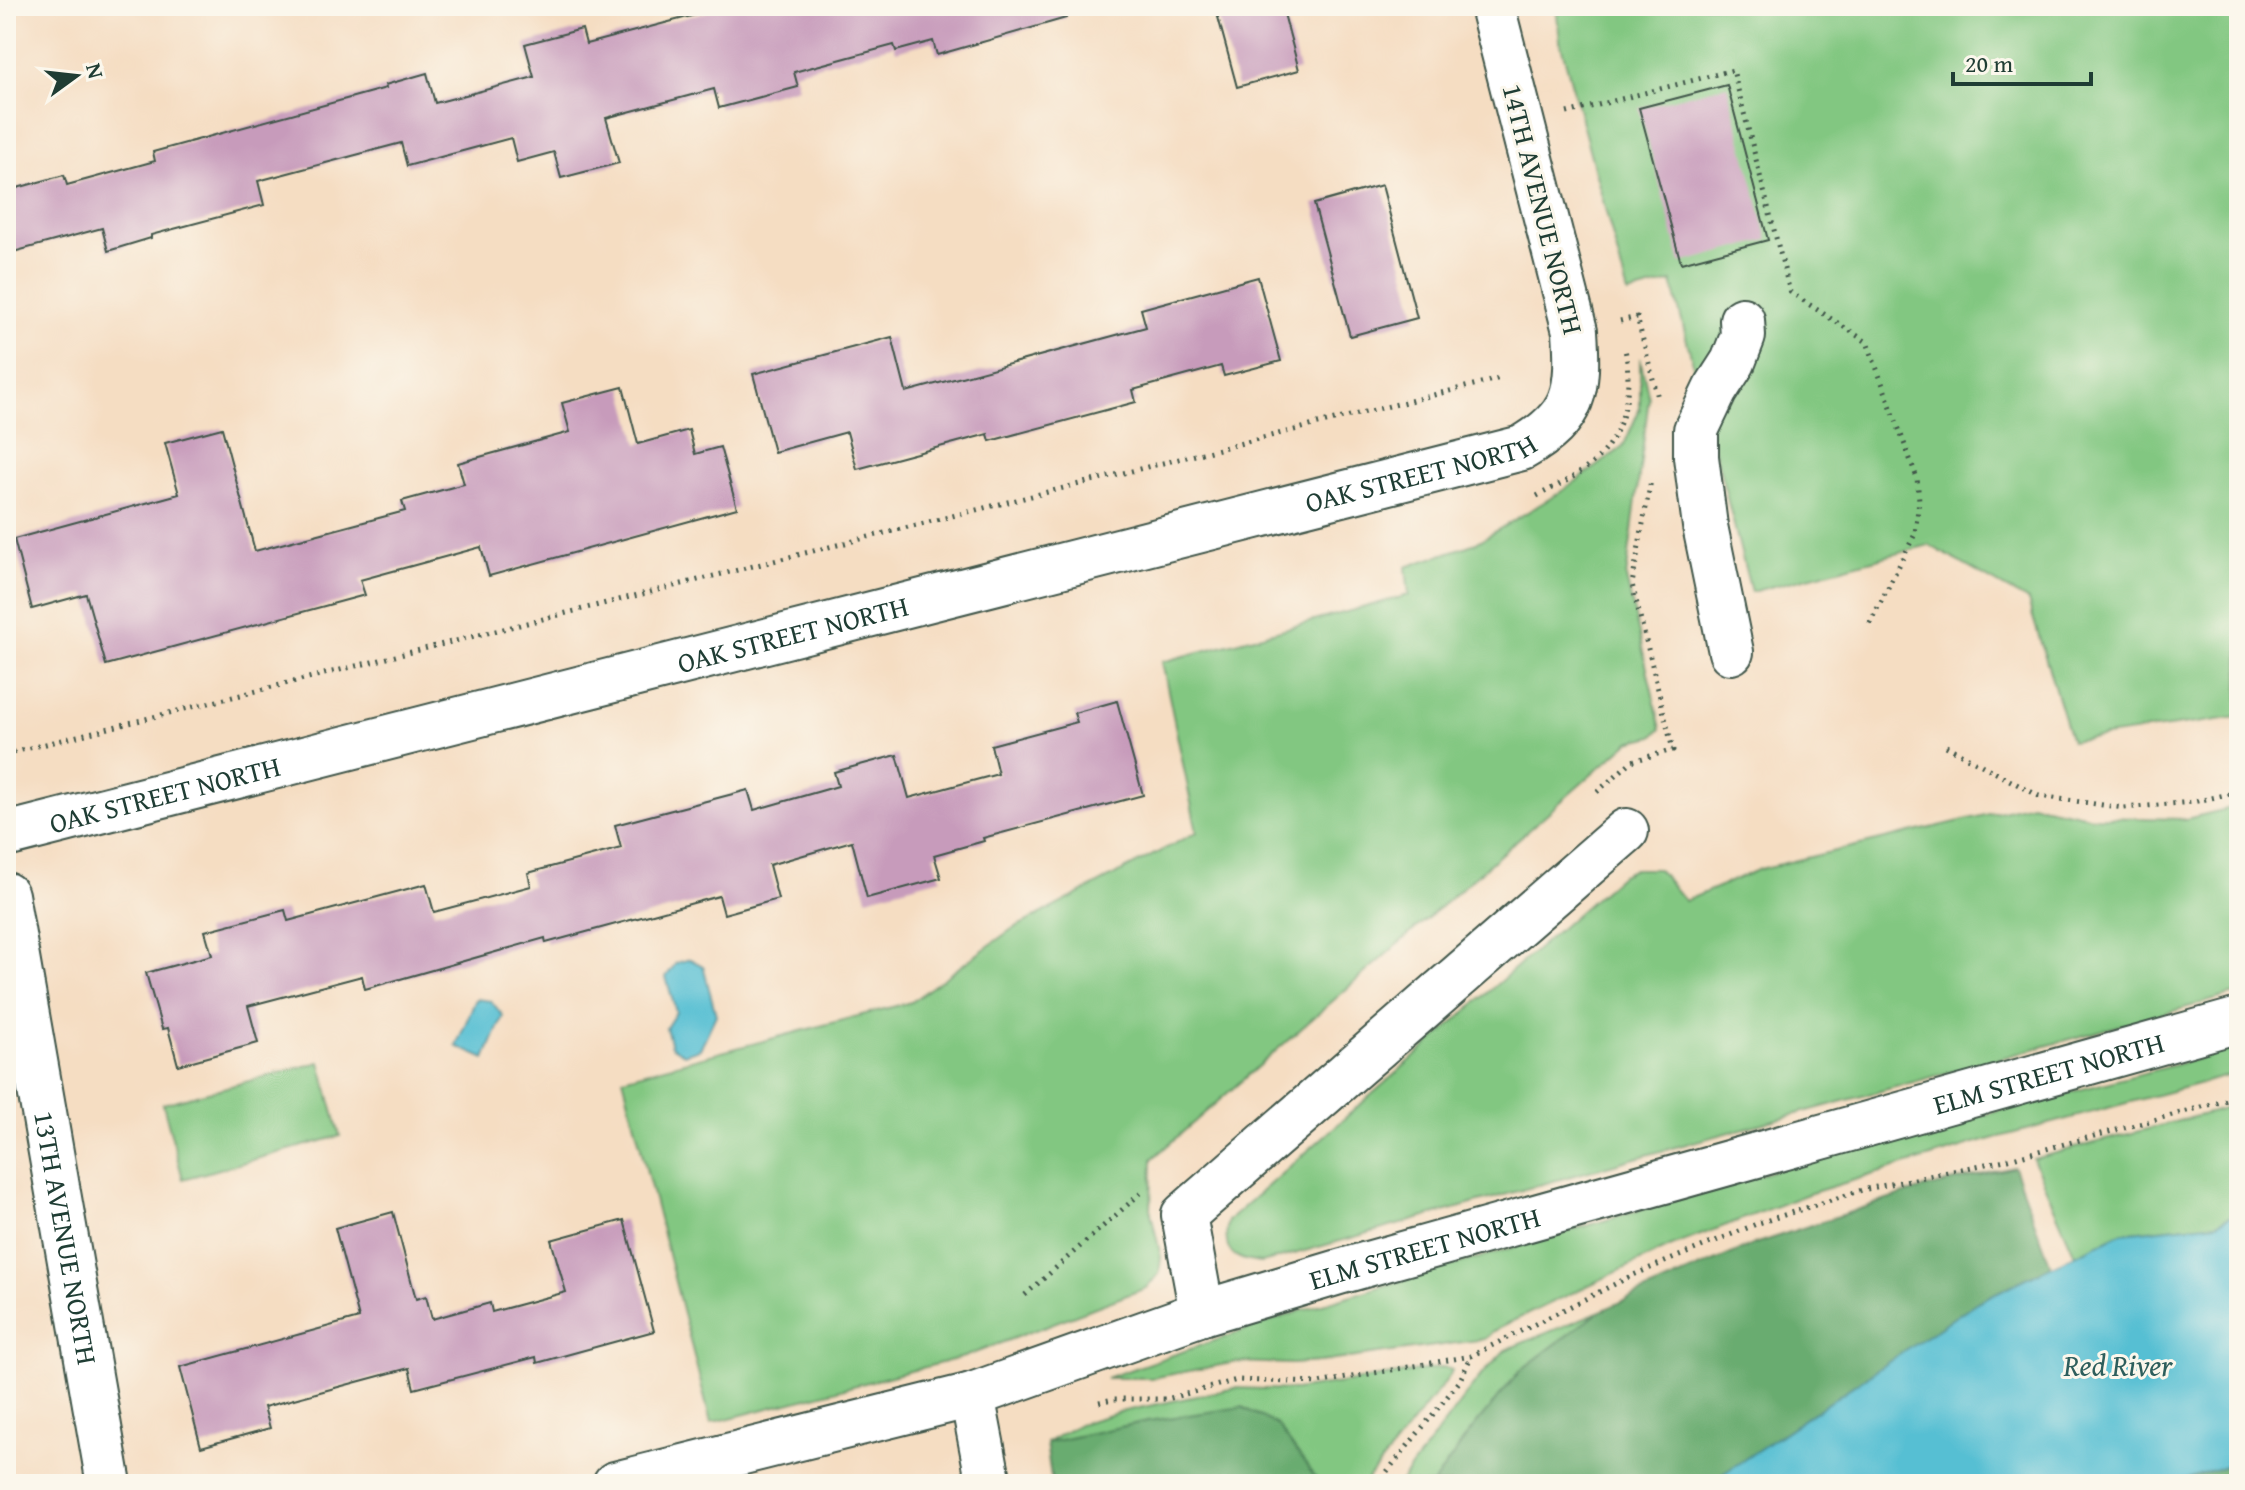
<svg xmlns="http://www.w3.org/2000/svg" width="2245" height="1490" font-family="'Gentium Book Plus',serif">
<rect width="100%" height="100%" fill="#fbf7ec"/>
<filter id="ink" filterUnits="userSpaceOnUse"><feTurbulence type="fractalNoise" baseFrequency=".0125" numOctaves="2"/><feDisplacementMap in="SourceGraphic" scale="16" xChannelSelector="R" yChannelSelector="G"/><feConvolveMatrix kernelMatrix="1 2 1 2 8 2 1 2 1" color-interpolation-filters="sRGB"/></filter>
<filter id="wash" filterUnits="userSpaceOnUse"><feTurbulence type="fractalNoise" baseFrequency=".006" numOctaves="4" result="noise"/><feDisplacementMap in="SourceGraphic" scale="32" xChannelSelector="R" yChannelSelector="G"/><feGaussianBlur stdDeviation="1.8" result="paint"/><feColorMatrix in="noise" values="0 0 0 0 0 0 0 0 0 0 0 0 0 0 0 0 0 1.4 0 .05"/><feComposite in="paint" operator="in"/></filter>
<g filter="url(#wash)">
<rect width="100%" height="100%" fill="#f5ddc2"/>
<g fill="#82c781" stroke="#50825a" stroke-width="2">
<path d="M1556,6h683v711l-168,24 -43,-140 -99,-56 -178,47 -79,-310 -44,12 -68,-253z"/>
<path d="M1640,358l9,40 -23,180 35,151 -8,7 -24,6 -477,417 -1,54 10,44 -2,17 -13,14 -182,69 -253,66 -88,-345 288,-76 101,-73 185,-97 -35,-170 247,-67 -3,-28 70,-24 88,-53 59,-43 17,-39z"/>
<path d="M2031,804l62,13 93,2 53,-13v187l-607,166 -370,104c-30,-3 -40,-11 -34,-42l393,-346 13,-6h24l27,32 75,-32z"/>
<path d="M2239,1048v25l-258,69 -173,52 -136,52 -172,81 -15,12 -165,23 -28,2 -55,-2 -85,16h-46l206,-71 477,-141z"/>
<path d="M320,1062l20,74 -157,43 -20,-75z"/>
<path d="M2239,1105v107l-22,11 -96,10 -46,22 -42,-96z"/>
<path d="M1598,1312l-78,59 -51,62 -36,51h-34l79,-105 27,-29z"/>
<path d="M1444,1367l8,3 -3,7 -85,107h-287l71,-63 -102,22 33,-19 41,-12 115,-24 60,2z"/>
</g>
<g fill="#69ac6f" stroke="#447452" stroke-width="2">
<path d="M2014,1167l37,99 -74,36 -269,182h-275l36,-51 51,-62 78,-59 156,-68 163,-54z"/>
<path d="M1242,1407l35,18 43,59h-268l-6,-41 102,-22z"/>
<path d="M2239,1461v23h-65z"/>
</g>
<g fill="#56bfd3" stroke="#3a7e84" stroke-width="2">
<path d="M690,959l13,7 13,49 -16,34 -16,5 -13,-8 -5,-18 10,-16 -10,-35 10,-14z"/>
<path d="M476,999l15,2 12,15 -18,43 -29,-13z"/>
<path d="M2239,1212v249l-65,23h-466l269,-182 144,-69 96,-10z"/>
</g>
<g id="blocks">
<g fill="#c79bbb">
<path d="M729,6h335l2,12 -129,37 -4,-14 -37,10 -2,-6 -100,27 4,15 -79,21 -5,-19 -108,29 13,45 -58,15 -7,-26 -37,10 -6,-24 -104,28 -6,-23 -143,38 6,24 -113,30v3l-43,13 -6,-23 -96,26v-63l58,-16 3,10 88,-24 -2,-9 233,-64 -1,-3 42,-12 8,30 99,-26 -9,-33 57,-15 4,15z"/>
<path d="M1215,6h67l17,64 -62,17z"/>
<path d="M1727,85l41,155 -87,23 -42,-155z"/>
<path d="M1382,185l35,133 -67,18 -36,-132z"/>
<path d="M1258,277l23,84 -57,15 -3,-10 -88,24 3,12 -146,39 -2,-7 -131,35 -10,-37 -73,20 -21,-78 139,-37 14,55 240,-65 -5,-18z"/>
<path d="M623,387l15,57 51,-14 6,24 25,-7 17,61 -248,68 -8,-29 -121,33 5,15 -259,70 -20,-71 -54,15 -18,-70 165,-45 -14,-51 57,-15 33,123 150,-40 -3,-10 62,-17 -6,-21 112,-31 -8,-29z"/>
<path d="M1117,701l26,94 -160,43 1,3 -50,14 7,23 -74,20 -15,-57 -83,24 9,34 -54,15 -5,-18 -173,47 -1,-5 -180,51 -3,-13 -114,30 10,37 -80,22 -10,-37 -6,1 -16,-56 66,-18 -7,-24 80,-21 3,11 138,-37 8,28 97,-26 -3,-13 93,-25 -6,-23 133,-35 6,20 84,-24 -4,-14 63,-17 12,43 89,-24 -7,-29 86,-23 -3,-9z"/>
<path d="M393,1212l23,87 10,-3 6,23 58,-16 2,9 74,-20 -15,-52 73,-20 30,111 -117,32 -1,-6 -122,32 -5,-21 -145,39 6,21 -69,19 -21,-80 179,-49 -24,-90z"/>
</g>
</g>
</g>
<g filter="url(#ink)">
<use href="#blocks" fill-opacity="0" stroke="#3f5549" stroke-width="2"/>
<g fill="none" stroke-linecap="round" stroke-linejoin="round">
<defs>
<g id="minor">
<path d="M1731,652l-26,-126 -9,-69v-27l19,-40 18,-28 10,-26 -1,-16"/>
<path id="s1" d="M6,835l1516,-387c54,-31 57,-58 53,-117l-83,-325"/>
<path id="s2" d="M6,895l103,589"/>
<path d="M1202,1313l-18,-98 442,-384"/>
<path d="M972,1395l17,89"/>
<path id="s3" d="M615,1484l357,-89 230,-82 137,-41 900,-252"/>
</g>
</defs>
<use href="#minor" stroke="#3f5549" stroke-width="48"/>
<g stroke="#3f5549" stroke-width="5" stroke-dasharray="2 6" stroke-linecap="butt">
<path d="M1567,113l166,-43 57,222 77,50 50,136 2,22 -4,34 -47,93"/>
<path d="M1620,321l17,-4 21,81"/>
<path d="M1537,496c15,-8 31,-15 45,-25 41,-28 52,-76 43,-122"/>
<path d="M1946,746l93,50 85,12 69,-6 46,-10"/>
<path d="M6,754l1495,-376"/>
<path d="M1597,792l35,-31 41,-11 -41,-166 19,-104"/>
<path d="M1025,1295l117,-103"/>
<path d="M1099,1402l14,-3h54l70,-19 81,3 153,-27 160,-80 128,-53 103,-33 143,-30 234,-63"/>
<path d="M1377,1484l82,-102 12,-25"/>
</g>
<use href="#minor" stroke="#fff" stroke-width="44"/>
</g>
</g>
<g text-anchor="middle" stroke-width="6" stroke-linejoin="round" paint-order="stroke">
<g font-size="28" fill="#1f3d34" stroke="#fbf7ec">
<text transform="translate(1543 209) rotate(76)" y="10">14TH AVENUE NORTH</text>
<text dy="10" stroke="none"><textPath href="#s1" startOffset="1460">OAK STREET NORTH</textPath></text>
<text dy="10" stroke="none"><textPath href="#s1" startOffset="812">OAK STREET NORTH</textPath></text>
<text dy="10" stroke="none"><textPath href="#s1" startOffset="164">OAK STREET NORTH</textPath></text>
<text dy="10" stroke="none"><textPath href="#s3" startOffset="1492">ELM STREET NORTH</textPath></text>
<text dy="10" stroke="none"><textPath href="#s2" startOffset="348">13TH AVENUE NORTH</textPath></text>
<text dy="10" stroke="none"><textPath href="#s3" startOffset="844">ELM STREET NORTH</textPath></text>
</g>
<g font-size="30" font-style="italic" fill="#2d5e5c" stroke="#fbf7ec">
<text x="2118" y="1376">Red River</text>
</g>
</g>
<rect width="2245" height="1490" fill="none" stroke="#fbf7ec" stroke-width="32"/>
<g transform="translate(76 76) rotate(75)" stroke="#fbf7ec" stroke-width="6" paint-order="stroke">
<path d="M0-6L14 30L0 20L-14 30Z" fill="#1f3d34"/>
<text y="-12" font-size="22" font-weight="bold" text-anchor="middle" fill="#1f3d34">N</text>
</g>
<path d="M1953 72v12h138v-12" fill="none" stroke="#1f3d34" stroke-width="4"/>
<text x="1965" y="72" font-size="24" fill="#1f3d34" stroke="#fbf7ec" stroke-width="6" paint-order="stroke">20 m</text>
</svg>
